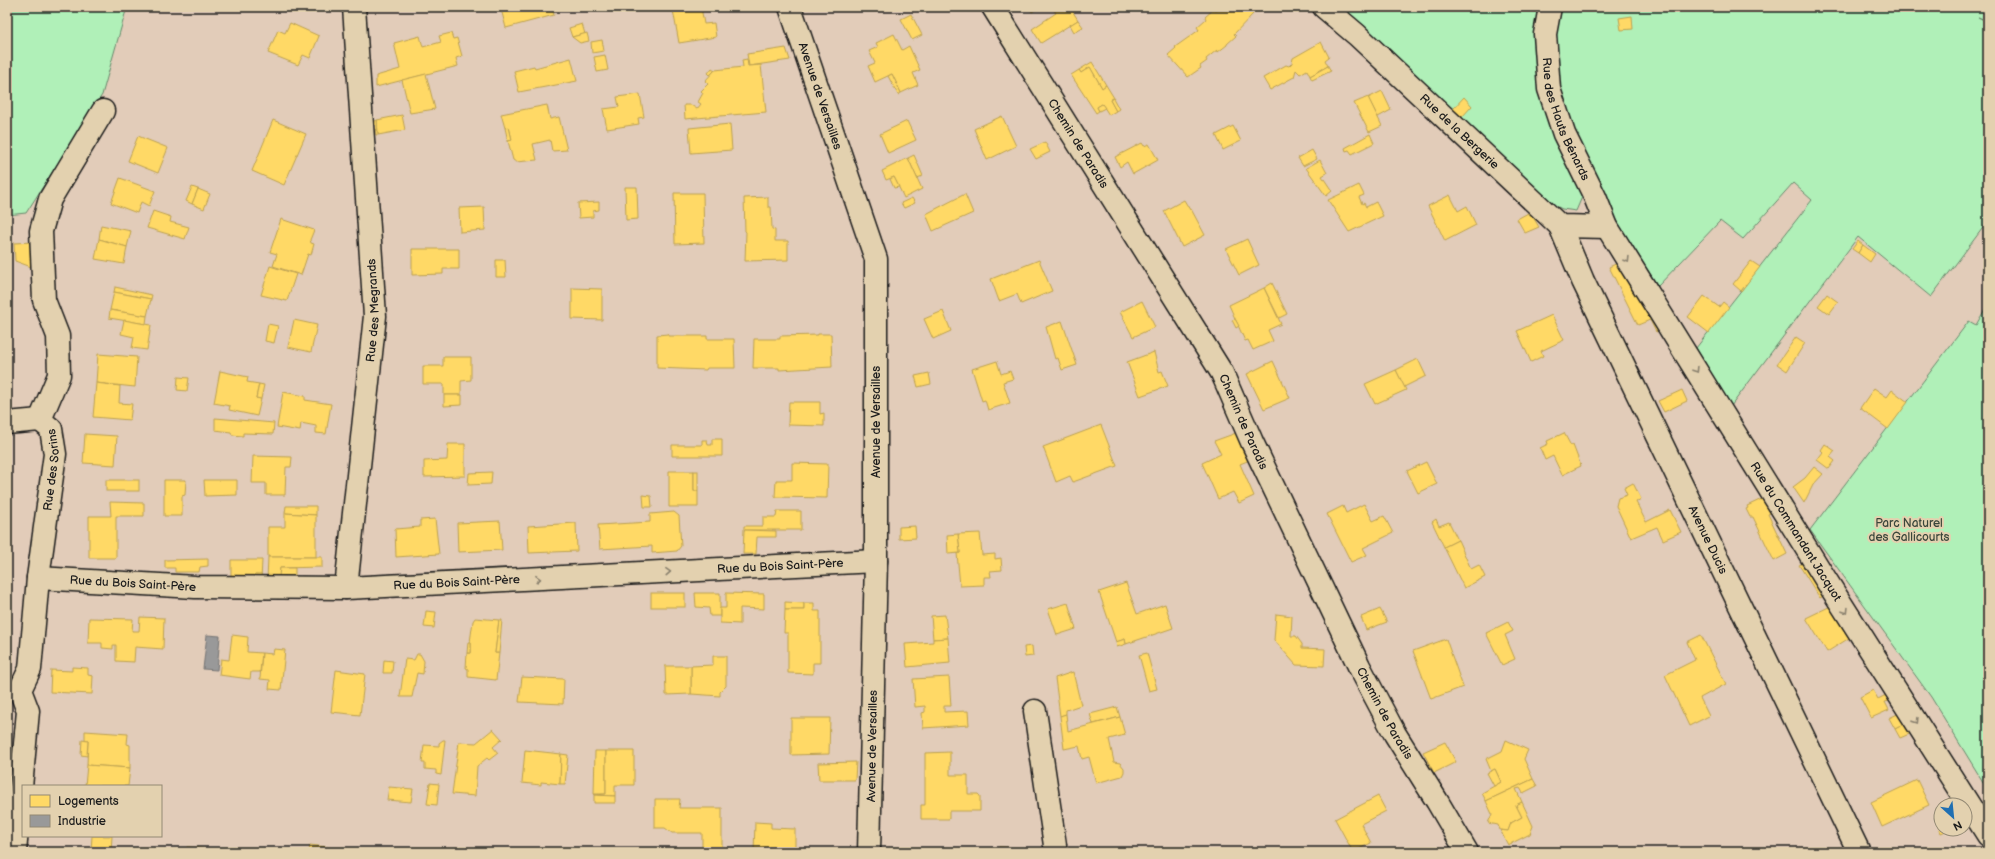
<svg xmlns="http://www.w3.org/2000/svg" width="1995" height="859" font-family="'Balsamiq Sans',sans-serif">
<rect width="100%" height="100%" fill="#e2ccb9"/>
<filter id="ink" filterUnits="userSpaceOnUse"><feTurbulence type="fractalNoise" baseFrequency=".025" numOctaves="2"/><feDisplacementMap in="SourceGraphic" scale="8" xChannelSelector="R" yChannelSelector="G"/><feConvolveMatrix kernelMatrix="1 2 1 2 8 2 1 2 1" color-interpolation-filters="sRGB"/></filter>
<g filter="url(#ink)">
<g fill="#b0f0b8" stroke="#66866a">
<path d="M7,7h120l-25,88 -76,118 -19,2z"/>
<path d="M1337,7h651v14l-10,-4 10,5v199l-57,76 -73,-60 -127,169 -35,-58 116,-148 -19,-17 -50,56 -23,-18 -62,65 -70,-111 -47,-87 41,109 -6,14 -14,-2 -24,-12z"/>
<path d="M1988,304v486l-57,-93 -121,-167 159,-209 7,4z"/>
</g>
<g fill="#ffd966" stroke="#bba050">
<path d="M504,7h48l2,8 -48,13 -5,-19h3z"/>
<path d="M691,7h10l3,17 10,-1 2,14 -37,6 -6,-33z"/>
<path d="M1029,7h11l-8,5z"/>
<path d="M1052,7h18l8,13 -37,23 -9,-14 24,-16z"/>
<path d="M1221,7h26l6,7 -19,20 2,2 -9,8v1l-9,7 -1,-2 -11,9 1,2 -7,5 1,2 -13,9 -20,-22 8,-7 -1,-1 24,-17 -2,-3 9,-8 -1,-2 9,-8 2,2z"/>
<path d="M911,14l11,21 -10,5 -11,-21z"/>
<path d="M1632,16l1,13 -12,1 -2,-12z"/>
<path d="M1078,20l5,7 -9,5 -4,-7z"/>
<path d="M290,23l29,13 -9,22 -7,-3 -5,10 -30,-12 10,-23 7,3z"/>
<path d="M582,24l3,10 -13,3 -3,-9z"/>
<path d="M451,33l2,6 4,-1 5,18 -6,2 2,8 -82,21v-11l24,-7 -6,-26 26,-7 3,11 18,-5 -2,-6z"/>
<path d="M587,33l2,8 -9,2 -8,-6z"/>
<path d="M894,34l8,16 7,-4 11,24 -7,3 5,12 -17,8 -9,-19 -17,8 -7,-16 7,-3 -6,-12 9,-4 -2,-4z"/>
<path d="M602,40l2,11 -12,2 -1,-11z"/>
<path d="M1321,42l8,15 -4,3 3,6 -18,10 -3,-6 -7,4 -4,-4 -2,7 -24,13 -7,-12 23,-13 3,1 3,-3 1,-5z"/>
<path d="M786,48l4,12 -41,6 -2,-12z"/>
<path d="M605,55l3,15 -11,2 -3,-15z"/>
<path d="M571,58l6,23 -58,11 -5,-21 20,-5 1,2z"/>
<path d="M747,59l1,7 13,-1 5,47 -81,7 -1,-14h7l6,4 4,-5 -3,-2 5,-9 -2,-2 7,-7 -3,-3 10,-11 28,-3 -1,-7z"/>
<path d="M1092,62l14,23 -4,3 -12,-21 -9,6 -2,-3z"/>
<path d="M1328,66l3,5 -19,9 -2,-4z"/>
<path d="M1090,67l12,21 4,-3 8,13 -4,2 6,11 -7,4 -7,-11 -5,3 2,4 -3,2 -25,-38 8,-5 2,3z"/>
<path d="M712,68l3,2 -5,5 -2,-2z"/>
<path d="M426,74l9,35 -25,4 -8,-33z"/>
<path d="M892,74l9,19 -3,2 -10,-19z"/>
<path d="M1382,91l9,19 -13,7 -10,-19z"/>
<path d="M640,94l4,23 -6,1 1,6 -32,5 -4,-20 16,-2 -2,-10z"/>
<path d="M1368,97l14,29 -13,6 -15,-29z"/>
<path d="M1464,97l8,9 -10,11 -9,-8z"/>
<path d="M1113,98l6,11 -3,2 -6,-11z"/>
<path d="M1102,104l3,4 -6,3 -2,-4z"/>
<path d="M547,105l3,14 9,-2 8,33 -15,1 -2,-11 -17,4 4,16 -21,2 -3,-2 -5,-19 4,-1 -3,-13 -4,1 -4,-14z"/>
<path d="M402,115l3,15 -27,5 -1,-15z"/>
<path d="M1002,116l14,30 -29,14 -13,-31z"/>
<path d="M273,120l33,14 -22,51 -32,-14z"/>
<path d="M377,120l1,15h-2l-1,-14z"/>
<path d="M907,121l9,19 -28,13 -8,-19z"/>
<path d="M730,124l2,26 -41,3 -2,-25z"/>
<path d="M1233,126l8,15 -18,9 -7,-15z"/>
<path d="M509,127l3,13 -4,1 -3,-13z"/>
<path d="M1370,134l4,9 -22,11 -3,-4 -3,1 -1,-3z"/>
<path d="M138,136l30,12 -10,25 -30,-12z"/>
<path d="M1045,142l5,10 -14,7 -6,-10z"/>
<path d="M1142,143l2,3 5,-2 9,16 -25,14 -6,-12 -7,5 -5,-10z"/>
<path d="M1312,150l5,9 -14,7 -5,-8z"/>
<path d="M914,155l9,21 -6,2 -9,-20z"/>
<path d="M908,158l14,31 -18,9 -10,-21 -8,3 -4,-9z"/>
<path d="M1320,160l7,13 -5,3 10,15 -6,5 -20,-28z"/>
<path d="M894,177l5,10 -5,1 -4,-9z"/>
<path d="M120,178l35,13 -6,15 -8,-4 -4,11 -26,-10z"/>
<path d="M1359,185l5,10 -5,2 3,7 2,-1 2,4 10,-5 7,14 -34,16 -21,-32z"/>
<path d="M192,187l6,2 -6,15 -6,-3z"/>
<path d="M625,187h12l1,32 -12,1z"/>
<path d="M198,189l12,5 -6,15 -12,-5z"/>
<path d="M674,193h29l1,50 -29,1z"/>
<path d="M965,194l8,19 -40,18 -7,-17z"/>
<path d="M1450,195l8,16 9,-5 9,19 -31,16 -17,-35z"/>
<path d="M768,197v10h3l1,22 3,1v11h13v19l-43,1 1,-29 -1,-1 -1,-33z"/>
<path d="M912,198l3,5 -11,5 -3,-5z"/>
<path d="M1184,200l6,10 1,-1 14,26 -23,12 -18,-36z"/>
<path d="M599,202v8l-6,1v6l-14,1 -1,-15z"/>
<path d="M484,207l1,23 -25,2 -1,-24z"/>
<path d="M153,211l18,6 -1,5 19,5 -4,12 -38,-11z"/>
<path d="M1530,212l9,15 -14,6 -8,-14z"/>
<path d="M281,219l33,11 -4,10 1,3 3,1 -3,11 -3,-1 -7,21 -28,-9 4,-12 -7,-2z"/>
<path d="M101,225l30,6 -4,16 -28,-8z"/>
<path d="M99,239l28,8 -3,17 -29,-5z"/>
<path d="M1247,239l12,26 -20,10 -13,-26z"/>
<path d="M1858,241l5,4 -5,8 -6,-4z"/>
<path d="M34,242v26l-19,-7 -1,-18z"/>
<path d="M1863,245l12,9 -5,8 -12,-9z"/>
<path d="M412,249h47v20h-16v5l-31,1z"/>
<path d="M496,260h9l1,17h-10z"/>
<path d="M1039,260l13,31 -31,13 -4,-10 -18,7 -8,-22z"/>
<path d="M1622,261l41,67 -7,4 -6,-12 -12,5 -29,-58z"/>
<path d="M1751,261l9,6 -19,24 -8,-7z"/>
<path d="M270,266l26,8 -9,27 -26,-6z"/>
<path d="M1272,283l15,31 -8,4 -15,-30z"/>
<path d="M115,287l37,8 -1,4 -37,-7z"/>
<path d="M572,288l30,1v31l-30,-1z"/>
<path d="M1264,288l17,36 -13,6 5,11 -20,9 -5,-10 -3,1 -16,-36z"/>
<path d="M114,292l37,7 -4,17 -37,-6z"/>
<path d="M1827,294l11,8 -9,12 -11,-8z"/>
<path d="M1704,296l15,11 4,-5 6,5 -20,26 -21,-16z"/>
<path d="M1142,301l13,26 -22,10 -13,-25z"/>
<path d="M110,310l37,6 -1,8 -37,-6z"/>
<path d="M943,311l8,20 -18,8 -9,-20z"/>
<path d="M1552,315l12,25 -23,11 2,5 -12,6 -14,-31z"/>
<path d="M1235,319l4,7 -3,2 -4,-8z"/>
<path d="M124,320l27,5 -4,25 -15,-2 2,-11 -13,-3z"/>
<path d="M294,320l23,5 -6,27 -23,-5z"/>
<path d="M1062,321l15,44 -15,5 -4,-12 -3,1 -9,-32z"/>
<path d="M268,324l10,2 -4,17 -9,-2z"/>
<path d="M668,334v2h39v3h27l1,29h-28l-1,2 -49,-2v-33z"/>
<path d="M818,334h13l1,33 -53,3v-2h-26l1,-29h26v-3l38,-1z"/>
<path d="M1796,337l9,6 -18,28 -10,-7z"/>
<path d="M1154,352l5,20 3,-1 6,15 -28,10 -13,-34z"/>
<path d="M98,354l39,3 -2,30 -39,-4z"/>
<path d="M443,357h28v23l-10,1v14h-17v-11h-21v-18h20z"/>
<path d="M1418,359l8,17 -22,11 -8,-17z"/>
<path d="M997,361l4,13 9,-3 3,8 -10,3 7,21 -22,7 -3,-10 -3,1 -10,-32z"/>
<path d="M1273,361l17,37 -26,11 -17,-35z"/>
<path d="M1396,370l10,20 -31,14 -10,-20z"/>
<path d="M220,371l28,6 -1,5 12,2 -3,14 5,1 -4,17 -28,-6 1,-4 -16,-3z"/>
<path d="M929,373l2,11 -13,3 -3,-11z"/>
<path d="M178,377l11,1 -2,13 -10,-1z"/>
<path d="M96,383l24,3 -1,17 13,1 -2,16 -37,-3z"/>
<path d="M259,384l5,1 -3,14 -5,-1z"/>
<path d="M1874,388l13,9 5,-7 16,12 -20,27 -28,-21z"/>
<path d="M1682,390l5,11 -23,11 -6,-11z"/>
<path d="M283,392l22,4v4l26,4 -5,30 -10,-1v-7l-15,-3 -1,8 -23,-4z"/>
<path d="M444,395h18v10l-18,1z"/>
<path d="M789,402h31v12l4,-1v13l-36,-1z"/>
<path d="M215,418l59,5 -1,11 -30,-1v3l-11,-1 -1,-3 -16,-2z"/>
<path d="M1101,425l16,41 -44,16 -3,-6 -14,6 -13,-35z"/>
<path d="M1239,432l13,27 -12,5 14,32 -15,7 -6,-11 -15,7 -16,-36 19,-9 -7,-13z"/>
<path d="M1564,433l7,13 2,-1 8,21 -19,9 -9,-19 -8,4 -5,-12 8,-4 -1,-3z"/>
<path d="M85,434l32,2 -2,29 -32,-2z"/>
<path d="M712,439h10v17h-50v-11h30v-5h5l1,5h4z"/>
<path d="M448,444h17v32l-41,1v-16l23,-1z"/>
<path d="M1825,444l10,7 -5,6 5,4 -6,8 -12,-9 6,-8 -2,-2z"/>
<path d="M253,456l39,1 -1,10h-5l-1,28h-19v-12h-14z"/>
<path d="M1426,462l11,22 -19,9 -11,-22z"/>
<path d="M792,463l36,1 -1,34 -52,-1 1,-17h16z"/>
<path d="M1814,467l9,7 -10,11 -9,18 -11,-16 12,-9z"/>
<path d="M669,471h25v20h4v16h-29z"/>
<rect x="694" y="471" width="4" height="20"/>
<path d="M492,472l-1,12 -23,1 1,-12z"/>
<rect x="106" y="480" width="33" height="11"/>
<path d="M164,480h22l-1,15 -3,1v20h-18z"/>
<path d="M204,480h33v15l-32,1z"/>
<path d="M1633,483l8,16 -5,3 10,20 24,-12 11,22 -18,8 -6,-13 -26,11 -15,-32 2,-8 9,-3 -3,-7z"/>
<path d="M643,495l8,1 1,11h-8z"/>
<path d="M1768,496l9,14 -9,4 19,40 -13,7 -21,-44h-3l-4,-8 2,-1 -1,-2z"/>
<path d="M110,502l34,1v13h-28v42h-27v-42h22z"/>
<path d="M1364,504l9,17 11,-5 9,17 -30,15 4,7 -16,7 -24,-48 16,-8 3,7z"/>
<path d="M286,506h30v9l-31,-2z"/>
<path d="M777,511h24v19h-57v-4h19v-9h13z"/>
<path d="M674,512l5,4 2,30 -4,5 -25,2v-7l-52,3 -2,-24 52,-3v-8z"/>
<path d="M285,513l31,2v42h-48v-30h17z"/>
<path d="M435,519l4,35 -43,3 -1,-28 25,-2v-7z"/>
<path d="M1436,519l3,7 10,-4 9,18 -14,7 -12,-25z"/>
<path d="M500,521l2,29 -44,2 -1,-29z"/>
<path d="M576,523l1,28 -48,2 -1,-27z"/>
<path d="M915,526l1,12 -17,1v-12z"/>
<path d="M744,530l32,1v6h-19l-1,17h-13z"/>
<path d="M980,533l2,22 13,-1v5l6,-1 1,12 -12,1 1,6h-7v8l-24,1 -3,-33h3l-2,-19z"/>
<path d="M958,534l2,19 -12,1 -1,-19z"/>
<path d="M1458,540l13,29 8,-4 6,12 -21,11 -20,-41z"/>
<path d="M268,557h54v10l-42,1 -1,12h-12z"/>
<path d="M208,559v7l-8,1 -1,5h-24v-4h-10v-8z"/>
<path d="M231,560h31l-1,21 -30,-1z"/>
<path d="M1808,560l20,33 -8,5 -21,-33z"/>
<path d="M280,568h15v8h-16z"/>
<path d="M1126,583l11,31 28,-10 8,24 -47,16 -1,-5 -9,3 -17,-50z"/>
<rect x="651" y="593" width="34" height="14"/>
<path d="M695,593h25v23h-10l-1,-8 -13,-1z"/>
<path d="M726,593l38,1v15l-24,-1v16l-20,-1v-15h6z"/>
<path d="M785,602l19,1v7h-19z"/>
<path d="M804,603h10v8h6v52h-7v11l-25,-1v-40h-4l1,-23h19z"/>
<path d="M1068,603l8,26 -19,6 -9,-26z"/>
<path d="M1835,604l19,31 -27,17 -21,-34z"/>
<path d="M1380,609l7,13 -21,8 -5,-13z"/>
<path d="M426,611l10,1 -2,16 -10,-1z"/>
<path d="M1276,614l16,2 -1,20h5l6,8v4l23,1 -1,17 -28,-1 -22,-25z"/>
<path d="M945,615l3,23 -15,1 -2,-23z"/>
<path d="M140,617l24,1 -1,31 -28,-2 -1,15 -18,-1v-16h-3v4l-11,-1v-5h-14l1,-25 44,1 -1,12h7z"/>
<path d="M475,618l24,2 -4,33h4l-3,27 -28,-3v-8l-2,-1 1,-15h4v-11h-1l3,-21z"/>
<path d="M499,620h3l-3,33h-4z"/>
<path d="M1508,622l5,9 -8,4 10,24 -13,6 -16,-32z"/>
<path d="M232,635l16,2 -1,15 15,1 -2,19h-9l-1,7 -31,-4 2,-16 8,1z"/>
<path d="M1701,635l25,49 -26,14 9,18 -20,10 -24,-51 30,-15 -8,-18z"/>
<path d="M948,638l2,25 -43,4 -2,-23 28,-2v-3z"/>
<path d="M1125,639l1,5 -9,3 -1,-5z"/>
<path d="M1446,639l17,48 -32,12 -18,-48z"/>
<path d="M468,642h3v11h-4z"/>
<path d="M1032,646l1,10 -8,1 -1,-10z"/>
<path d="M274,649l11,1 -4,40 -12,-1 1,-9 -10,-1 2,-26 11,1z"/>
<path d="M1147,653l10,36 -8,2 -10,-36z"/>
<path d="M417,654h3l4,7 -1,13 -6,-1 -5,24h-12l5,-38 9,1z"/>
<path d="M713,656h13v30l-6,6v4l-29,-2v-28l22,-1z"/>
<path d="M384,660l9,1 -1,12h-9z"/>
<path d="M665,666h26v28l-25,1z"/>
<path d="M72,667l16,1v7l5,1 -1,18 -42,-2 1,-22 21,1z"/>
<path d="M336,670l29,4 -5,41 -29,-3z"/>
<path d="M1073,672l8,33 -15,5v4l-6,2 -5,-38z"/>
<path d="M522,677l42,2 -1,25 -44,-2z"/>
<path d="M949,677l2,29h-7v6l24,-1 1,14 -46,3 -1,-15 3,-1v-6l-10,1 -2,-28z"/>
<path d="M1873,690l5,9 8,-4 3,6 -4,1 4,8 -18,8 -11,-21z"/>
<path d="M1117,707l3,10 -27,7 -3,-10z"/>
<path d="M1902,712l7,10 -14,7 -6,-11z"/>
<path d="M1066,714l2,17 52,-14 5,18 -16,4 5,23 6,1 4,5v4l-2,4 -26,7 -7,-26 -7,2 -3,-13 -15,3 -4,-33z"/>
<path d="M791,718h39l-1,36 -38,1z"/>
<path d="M1909,722l5,10 -14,6 -5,-9z"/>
<path d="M493,729l9,10 -9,8 5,6 -9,7 -2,-2 -10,8 -2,30 -23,-2 7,-52 17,1z"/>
<path d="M85,731l43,3 -1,10 3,1v23l-43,-3 1,-24h-3z"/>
<path d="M82,740l6,1 -1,15 -6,-1z"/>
<path d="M443,740h2l-4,35 -5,-1v-4l-11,-1v-6h-3l2,-18 15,1v-3z"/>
<path d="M1506,740l22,10 -4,9 9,20 -47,22 -4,-8 19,-11 -6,-13 -4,2 -5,-12 16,-8z"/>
<path d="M1445,742l11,20 -22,11 -11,-21z"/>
<path d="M525,750l36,4 -1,30 -19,-2v3l-19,-2z"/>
<path d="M595,751h11v43h-12z"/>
<path d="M606,751h28v34h-19v11l-21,-1 12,-1z"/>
<path d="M950,752v23h18v19h10l2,2v15h-31v8h-28v-14h4v-52z"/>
<path d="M561,754l7,1 -3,29h-5z"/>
<path d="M856,762l-1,18h-36l-1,-17z"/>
<path d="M87,765l43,3 -2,18h-43z"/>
<path d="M1495,769l6,13 -7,4 -7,-13z"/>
<path d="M1533,779l4,7 -14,7 -3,-5 -4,1 6,13 -6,3 6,12 -11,6 -3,8 -8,-1 -2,-5 -10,-2 4,-9 -6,-13z"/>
<path d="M1917,780l12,25 -47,22 -11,-25z"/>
<path d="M430,783l9,1 -2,21 -10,-1z"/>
<path d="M389,787l24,2 -2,13 -24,-2z"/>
<path d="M594,795l21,1v7h-21z"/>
<path d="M1378,796l8,15 -25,13 10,19 -18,9 -18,-33z"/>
<path d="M1955,797l5,8h-17l-1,-2z"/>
<path d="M655,799h25l-1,9h43v44h-20v-19h-30l-7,-5h-10z"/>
<path d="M1522,802l11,24 -3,8 -22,11 -8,-15 8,1 3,-8 11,-6 -6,-12z"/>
<path d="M1941,818v11h9l-9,4 -5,-13z"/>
<path d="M755,822l16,1v5l24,1v23h-41z"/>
<path d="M92,836h20l-1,16h-28l8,-1z"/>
<path d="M310,845l40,5v2h-41z"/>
<path d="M187,847l33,3v2h-34z"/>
<path d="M999,847l21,1v4h-21z"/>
<path d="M1840,847l2,5h-11z"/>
</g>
<path fill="#999" stroke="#747474" d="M207,635l13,1 -3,34 -14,-1z"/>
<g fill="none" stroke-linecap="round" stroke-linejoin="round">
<defs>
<g id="minor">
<path id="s1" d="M790,7l86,252v302l-7,291"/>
<path id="s2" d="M993,7l229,366 30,69 107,224 36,68 42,67 30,51"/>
<path id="s3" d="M1324,7l33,28 203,191 47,1"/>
<path id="s4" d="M1550,7l-5,27 4,55 15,45 31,63 12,30 219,353 162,255"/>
<path id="s5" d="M1560,226l23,55 276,571"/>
<path d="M7,423l33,-3"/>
<path id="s6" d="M38,578l157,9 151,1 530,-27"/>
<path id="s7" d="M346,588l29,-272 -21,-309"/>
<path d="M1035,711l21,141"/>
<path id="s8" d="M15,852l13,-141 -8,-21 10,-21 8,-91 17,-124 -4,-25 -11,-9 19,-45 -1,-39 -14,-36 -3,-69 9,-32 53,-88"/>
</g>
</defs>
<use href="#minor" stroke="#1c1c1c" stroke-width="25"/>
<use href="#minor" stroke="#e3d1af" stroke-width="22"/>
</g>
<defs><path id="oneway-chevron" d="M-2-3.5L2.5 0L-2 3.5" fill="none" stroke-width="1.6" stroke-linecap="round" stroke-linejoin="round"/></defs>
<g stroke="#89806d">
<use href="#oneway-chevron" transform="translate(1627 260) rotate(58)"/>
<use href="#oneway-chevron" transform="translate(1696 370) rotate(58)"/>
<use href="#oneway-chevron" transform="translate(668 572) rotate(-3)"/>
<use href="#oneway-chevron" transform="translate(538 579) rotate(-3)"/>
<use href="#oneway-chevron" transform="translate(1846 611) rotate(58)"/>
<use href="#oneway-chevron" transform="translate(1916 721) rotate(58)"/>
</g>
</g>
<g text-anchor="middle" stroke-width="4" stroke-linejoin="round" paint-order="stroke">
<g font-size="12" fill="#1c1c1c" stroke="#e3d1af">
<text dy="4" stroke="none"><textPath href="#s1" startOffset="94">Avenue de Versailles</textPath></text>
<text dy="4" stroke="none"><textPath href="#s4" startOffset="116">Rue des Hauts Bénards</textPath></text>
<text dy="4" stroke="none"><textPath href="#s3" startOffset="184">Rue de la Bergerie</textPath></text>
<text dy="4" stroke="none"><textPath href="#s2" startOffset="161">Chemin de Paradis</textPath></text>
<text dy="4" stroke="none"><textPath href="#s7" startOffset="279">Rue des Megrands</textPath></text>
<text transform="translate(876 422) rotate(-90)" y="4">Avenue de Versailles</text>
<text dy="4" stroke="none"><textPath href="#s2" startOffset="485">Chemin de Paradis</textPath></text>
<text dy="4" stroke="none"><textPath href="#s8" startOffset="388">Rue des Sorins</textPath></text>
<text dy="4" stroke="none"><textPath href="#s4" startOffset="591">Rue du Commandant Jacquot</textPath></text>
<text dy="4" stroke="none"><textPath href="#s5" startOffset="347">Avenue Ducis</textPath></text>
<text dy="4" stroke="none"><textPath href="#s6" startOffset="743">Rue du Bois Saint-Père</textPath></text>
<text dy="4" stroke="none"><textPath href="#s6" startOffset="419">Rue du Bois Saint-Père</textPath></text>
<text dy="4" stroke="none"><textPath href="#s6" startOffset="95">Rue du Bois Saint-Père</textPath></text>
<text dy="4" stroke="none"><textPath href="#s2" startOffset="809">Chemin de Paradis</textPath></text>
<text transform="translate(872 746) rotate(-89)" y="4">Avenue de Versailles</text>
</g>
<g font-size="12" fill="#3a463b" stroke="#e3d1af">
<text x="1909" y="527">Parc Naturel<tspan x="1909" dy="14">des Gallicourts</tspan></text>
</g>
</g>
<rect width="1995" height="859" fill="none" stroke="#e3d1af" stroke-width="24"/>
<rect x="12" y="12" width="1971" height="835" fill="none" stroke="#1c1c1c" stroke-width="1.5" filter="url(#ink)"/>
<rect x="22" y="785" width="140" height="52" fill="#e3d1af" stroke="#938974"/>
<rect x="30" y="795" width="20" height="12" fill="#ffd966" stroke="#938974"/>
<text x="58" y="805" font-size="12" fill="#1c1c1c">Logements</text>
<rect x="30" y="815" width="20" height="12" fill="#999999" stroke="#938974"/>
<text x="58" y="825" font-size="12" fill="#1c1c1c">Industrie</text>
<g transform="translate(1953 817) rotate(153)"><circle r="19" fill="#e3d1af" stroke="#938974"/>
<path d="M0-3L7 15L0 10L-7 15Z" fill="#1f6fb2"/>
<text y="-6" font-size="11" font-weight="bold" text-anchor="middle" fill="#1c1c1c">N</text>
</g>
</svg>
